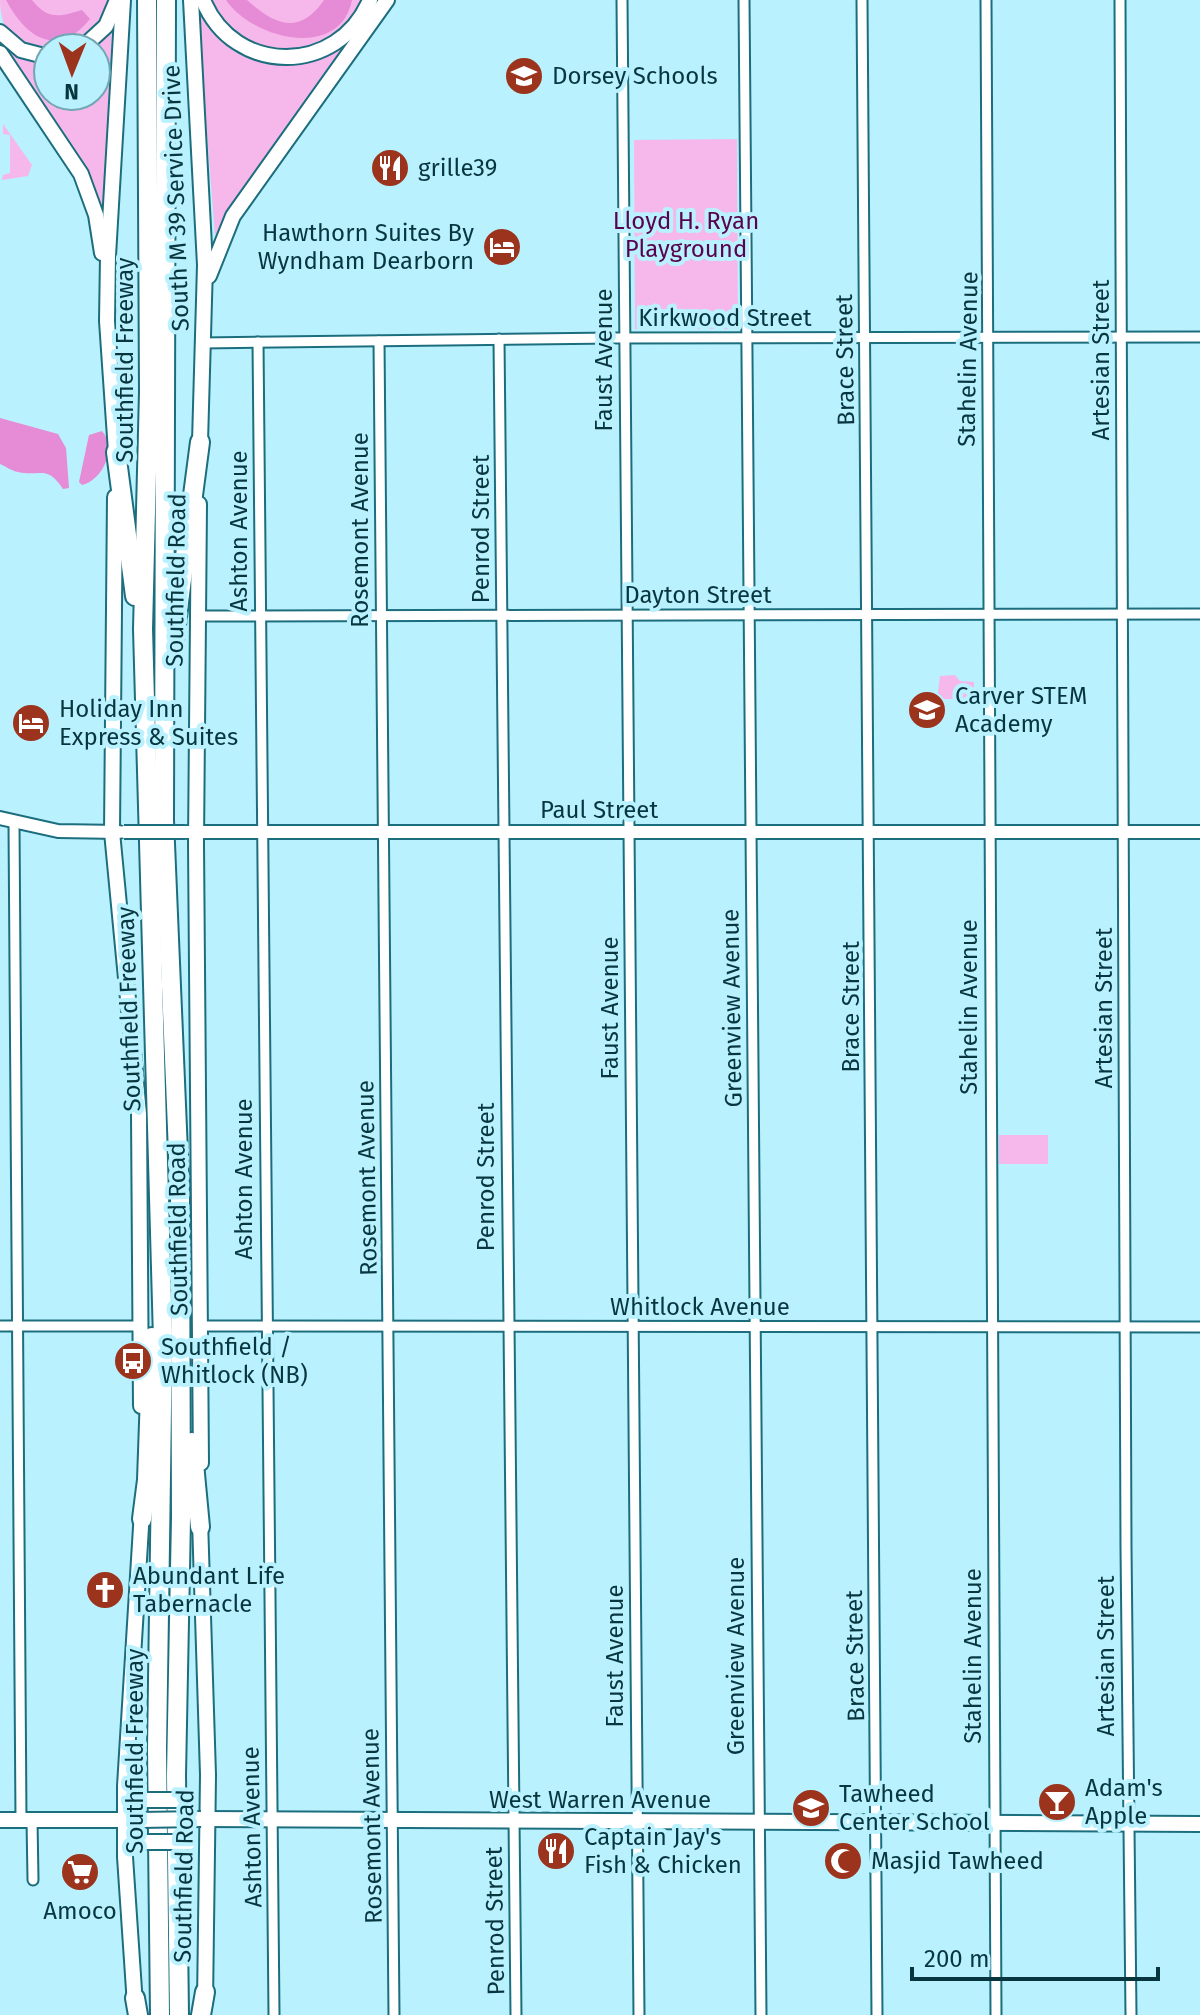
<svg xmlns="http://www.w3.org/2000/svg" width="1200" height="2015" font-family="'Fira Sans',sans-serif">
<rect width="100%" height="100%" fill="#b9f1fe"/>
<g fill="#f6b8ea">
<path d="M0,0h108c-3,32 -32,48 -60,48v4c-33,-1 -48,-22 -48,-52z"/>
<path d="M208,0h154c-27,50 -93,75 -137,27 -7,-7 -12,-19 -17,-27z"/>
<path d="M373,0h9l-167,235 -18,-227 17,22 27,23 38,10 30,-3z"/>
<path d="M112,23l-7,203 -10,-25 -95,-151v-11l25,19 23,4v34h48v-48h-7z"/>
<path d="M3,124l29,41 -4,11 -26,4 1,-5 7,-2v-38l-7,-1z"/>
<path d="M737,139l1,190h-103l-1,-189z"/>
<path d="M955,675l5,6 14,1v17h-37l3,-23z"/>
<rect x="999" y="1135" width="49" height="29"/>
</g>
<g fill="#e68bd6">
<path d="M6,0h26c16,20 27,17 50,10l8,9c-32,40 -64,19 -84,-19z"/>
<path d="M226,0h21c28,25 52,36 77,0h28c-12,61 -100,39 -126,0z"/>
<path d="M0,418l58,16 8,14 3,40 -6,1c-16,-25 -23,-12 -45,-17 -7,-1 -12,-6 -18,-8z"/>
<path d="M102,431c15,17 1,49 -20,54l-3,-3 10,-47z"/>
</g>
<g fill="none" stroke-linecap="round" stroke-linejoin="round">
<defs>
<g id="minor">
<path d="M622,0l17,2015"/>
<path d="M744,0l17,2015"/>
<path d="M862,0l15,2015"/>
<path d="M986,0l10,2015"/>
<path d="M1120,0l6,1547 5,468"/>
<path d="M499,339l17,1676"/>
<path d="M379,341l15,1674"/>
<path d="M258,342l16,1673"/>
<path d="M202,343l412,-5 586,-1"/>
<path d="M196,616l1004,-2"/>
<path d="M14,823l7,997"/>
<path d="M0,1326h141"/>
<path d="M201,1326l999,1"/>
<path d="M32,1820l1,60"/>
</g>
<g id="tertiary">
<path d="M0,818l58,13 61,1"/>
<path d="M187,832h1013"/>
</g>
<g id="secondary">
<path d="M115,497l-3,335 27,282 2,292"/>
<path d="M199,504l-3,339 5,620"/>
<path d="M200,1520l8,255 -3,228"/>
<path d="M201,1819l999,5"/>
<path d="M0,1820h131"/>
<path d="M135,2005l-10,-148v-71l17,-275"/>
</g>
<g id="primary">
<path d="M191,0l14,265 -5,177"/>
<path d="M203,0c31,76 135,76 167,0"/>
<path d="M0,32l21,18 27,7"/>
<path d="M82,48l24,-22 11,-26"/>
<path d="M0,53l81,121 15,41 6,38"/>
<path d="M209,276l24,-60 154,-216"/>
<path d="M116,452l-9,-131 1,-65 15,-256"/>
</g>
<g id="motorway">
<path d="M147,0l2,392 -6,237 20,710 -6,410 3,266"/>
<path d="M166,0l-2,820 16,380 1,318 -5,257 3,240"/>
<path d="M116,452l19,144"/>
<path d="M174,640l26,-198"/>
<path d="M192,1442l8,85"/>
<path d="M142,1519l5,-39 5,-143"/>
<path d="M135,1998l3,17"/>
<path d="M201,2015l4,-23"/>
</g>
</defs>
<use href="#minor" stroke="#1c6e7e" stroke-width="13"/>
<use href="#tertiary" stroke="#1c6e7e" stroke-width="16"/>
<use href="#secondary" stroke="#1c6e7e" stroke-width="18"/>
<use href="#primary" stroke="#1c6e7e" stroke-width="18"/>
<use href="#motorway" stroke="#1c6e7e" stroke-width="22"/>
<use href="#minor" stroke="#fff" stroke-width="9"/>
<use href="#tertiary" stroke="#fff" stroke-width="12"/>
<use href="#secondary" stroke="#fff" stroke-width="14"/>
<use href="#primary" stroke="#fff" stroke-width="14"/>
<use href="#motorway" stroke="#fff" stroke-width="18"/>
<defs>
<path id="tertiary-bridge" d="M124,832h61"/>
<g id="secondary-bridge">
<path d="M143,1800h45"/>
<path d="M140,1820l61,-1"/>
<path d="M144,1842h45"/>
</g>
</defs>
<use href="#tertiary-bridge" stroke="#1c6e7e" stroke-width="16" stroke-linecap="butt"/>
<use href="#secondary-bridge" stroke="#1c6e7e" stroke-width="18" stroke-linecap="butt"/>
<use href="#tertiary-bridge" stroke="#fff" stroke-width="12"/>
<use href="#secondary-bridge" stroke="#fff" stroke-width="14"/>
</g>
<defs>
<symbol id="university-disc" viewBox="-11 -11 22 22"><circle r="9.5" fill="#9c331c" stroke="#b9f1fe"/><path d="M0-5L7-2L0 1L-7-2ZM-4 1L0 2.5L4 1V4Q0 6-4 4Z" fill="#fff"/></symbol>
<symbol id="restaurant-disc" viewBox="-11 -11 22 22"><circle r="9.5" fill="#9c331c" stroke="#b9f1fe"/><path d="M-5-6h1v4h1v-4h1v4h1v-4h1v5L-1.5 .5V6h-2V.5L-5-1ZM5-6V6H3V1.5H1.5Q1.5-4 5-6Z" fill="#fff"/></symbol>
<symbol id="hotel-disc" viewBox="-11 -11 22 22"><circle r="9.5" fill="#9c331c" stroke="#b9f1fe"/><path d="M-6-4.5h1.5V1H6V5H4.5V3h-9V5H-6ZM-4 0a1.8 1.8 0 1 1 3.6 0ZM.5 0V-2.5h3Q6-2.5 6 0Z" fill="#fff"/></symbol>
<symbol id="school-disc" viewBox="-11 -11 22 22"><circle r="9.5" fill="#9c331c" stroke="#b9f1fe"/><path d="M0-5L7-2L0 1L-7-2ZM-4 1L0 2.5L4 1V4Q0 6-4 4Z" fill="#fff"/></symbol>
<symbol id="bus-disc" viewBox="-11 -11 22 22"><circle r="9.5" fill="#9c331c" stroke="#b9f1fe"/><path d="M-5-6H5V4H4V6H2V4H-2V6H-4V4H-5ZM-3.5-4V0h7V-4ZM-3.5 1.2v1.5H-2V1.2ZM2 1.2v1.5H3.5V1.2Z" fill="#fff"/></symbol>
<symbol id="church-disc" viewBox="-11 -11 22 22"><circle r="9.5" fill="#9c331c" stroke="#b9f1fe"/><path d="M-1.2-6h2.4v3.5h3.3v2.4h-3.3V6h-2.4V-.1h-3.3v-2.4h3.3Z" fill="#fff"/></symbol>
<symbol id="bar-disc" viewBox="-11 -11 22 22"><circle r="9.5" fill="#9c331c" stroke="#b9f1fe"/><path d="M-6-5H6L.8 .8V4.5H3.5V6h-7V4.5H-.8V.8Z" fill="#fff"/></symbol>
<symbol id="mosque-disc" viewBox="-11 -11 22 22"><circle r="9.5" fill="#9c331c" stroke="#b9f1fe"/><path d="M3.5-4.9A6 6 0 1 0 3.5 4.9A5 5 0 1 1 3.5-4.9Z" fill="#fff"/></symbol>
<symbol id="supermarket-disc" viewBox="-11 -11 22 22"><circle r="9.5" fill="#9c331c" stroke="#b9f1fe"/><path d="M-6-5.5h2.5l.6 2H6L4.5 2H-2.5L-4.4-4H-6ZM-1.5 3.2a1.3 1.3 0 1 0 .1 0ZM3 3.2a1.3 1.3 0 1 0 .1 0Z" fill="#fff"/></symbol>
</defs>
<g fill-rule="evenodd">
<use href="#university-disc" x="502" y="54" width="44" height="44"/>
<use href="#restaurant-disc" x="368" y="146" width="44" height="44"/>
<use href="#hotel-disc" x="480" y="225" width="44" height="44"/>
<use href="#school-disc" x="905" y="688" width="44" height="44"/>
<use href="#hotel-disc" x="9" y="701" width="44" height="44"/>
<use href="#bus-disc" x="111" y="1339" width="44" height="44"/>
<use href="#church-disc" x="83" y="1568" width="44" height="44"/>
<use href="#bar-disc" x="1035" y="1780" width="44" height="44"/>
<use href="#school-disc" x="789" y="1786" width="44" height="44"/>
<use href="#restaurant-disc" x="534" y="1829" width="44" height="44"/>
<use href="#mosque-disc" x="821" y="1839" width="44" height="44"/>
<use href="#supermarket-disc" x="58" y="1850" width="44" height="44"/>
</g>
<g text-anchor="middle" stroke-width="8" stroke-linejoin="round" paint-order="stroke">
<g font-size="24" fill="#08363f" stroke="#b9f1fe" text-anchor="start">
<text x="552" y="84">Dorsey Schools</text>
<text x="418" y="176">grille39</text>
<text x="474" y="241" text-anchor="end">Hawthorn Suites By<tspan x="474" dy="28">Wyndham Dearborn</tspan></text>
<text x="955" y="704">Carver STEM<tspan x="955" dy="28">Academy</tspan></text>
<text x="59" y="717">Holiday Inn<tspan x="59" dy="28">Express &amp; Suites</tspan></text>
<text x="161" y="1355">Southfield /<tspan x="161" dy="28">Whitlock (NB)</tspan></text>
<text x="133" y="1584">Abundant Life<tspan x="133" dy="28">Tabernacle</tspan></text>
<text x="1085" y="1796">Adam's<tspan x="1085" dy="28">Apple</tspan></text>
<text x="839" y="1802">Tawheed<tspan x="839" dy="28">Center School</tspan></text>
<text x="584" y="1845">Captain Jay's<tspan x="584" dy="28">Fish &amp; Chicken</tspan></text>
<text x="871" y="1869">Masjid Tawheed</text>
<text x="80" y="1919" text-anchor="middle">Amoco</text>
</g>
<g font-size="24" fill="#08363f" stroke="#b9f1fe">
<text transform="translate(176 198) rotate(-92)" y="8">South M 39 Service Drive</text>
<text x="725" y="326">Kirkwood Street</text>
<text transform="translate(968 359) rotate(-89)" y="8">Stahelin Avenue</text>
<text transform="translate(125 360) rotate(-90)" y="8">Southfield Freeway</text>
<text transform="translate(604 360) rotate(-90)" y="8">Faust Avenue</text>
<text transform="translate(845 360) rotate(-91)" y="8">Brace Street</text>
<text transform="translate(1101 360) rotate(-90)" y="8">Artesian Street</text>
<text transform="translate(481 529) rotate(-90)" y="8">Penrod Street</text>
<text transform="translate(360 530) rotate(-90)" y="8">Rosemont Avenue</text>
<text transform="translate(239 531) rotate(-90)" y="8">Ashton Avenue</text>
<text transform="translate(176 580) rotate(-89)" y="8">Southfield Road</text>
<text x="698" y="603">Dayton Street</text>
<text x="599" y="818">Paul Street</text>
<text transform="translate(851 1007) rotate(-90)" y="8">Brace Street</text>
<text transform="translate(969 1007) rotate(-90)" y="8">Stahelin Avenue</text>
<text transform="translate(610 1008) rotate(-90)" y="8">Faust Avenue</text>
<text transform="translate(732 1008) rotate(-91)" y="8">Greenview Avenue</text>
<text transform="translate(1104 1008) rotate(-90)" y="8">Artesian Street</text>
<text transform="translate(129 1009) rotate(-92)" y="8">Southfield Freeway</text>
<text transform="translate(486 1177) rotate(-90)" y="8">Penrod Street</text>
<text transform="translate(367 1178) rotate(-91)" y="8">Rosemont Avenue</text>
<text transform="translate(244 1179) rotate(-90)" y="8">Ashton Avenue</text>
<text transform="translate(178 1229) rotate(-91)" y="8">Southfield Road</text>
<text x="700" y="1315">Whitlock Avenue</text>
<text transform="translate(615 1656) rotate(-90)" y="8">Faust Avenue</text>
<text transform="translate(736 1656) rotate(-90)" y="8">Greenview Avenue</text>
<text transform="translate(855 1656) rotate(-91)" y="8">Brace Street</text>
<text transform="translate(973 1656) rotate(-90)" y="8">Stahelin Avenue</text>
<text transform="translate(1106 1656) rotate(-90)" y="8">Artesian Street</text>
<text transform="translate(135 1751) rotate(-90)" y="8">Southfield Freeway</text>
<text x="600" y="1808">West Warren Avenue</text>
<text transform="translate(372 1826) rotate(-91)" y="8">Rosemont Avenue</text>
<text transform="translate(252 1827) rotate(-91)" y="8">Ashton Avenue</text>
<text transform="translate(184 1876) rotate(-89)" y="8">Southfield Road</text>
<text transform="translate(495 1921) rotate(-91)" y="8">Penrod Street</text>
</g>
<g font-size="24" fill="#59034f" stroke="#b9f1fe">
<text x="686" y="229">Lloyd H. Ryan<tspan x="686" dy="28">Playground</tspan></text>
</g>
</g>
<g transform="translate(72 72) rotate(181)"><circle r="38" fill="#b9f1fe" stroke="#72a6b2" stroke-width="2"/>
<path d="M0-6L14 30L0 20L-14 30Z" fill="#9c331c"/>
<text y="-12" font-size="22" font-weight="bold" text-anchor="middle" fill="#08363f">N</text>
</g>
<path d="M912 1967v12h246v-12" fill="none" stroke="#08363f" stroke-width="4"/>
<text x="924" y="1967" font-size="24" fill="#08363f" stroke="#b9f1fe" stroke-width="6" paint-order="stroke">200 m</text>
</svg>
